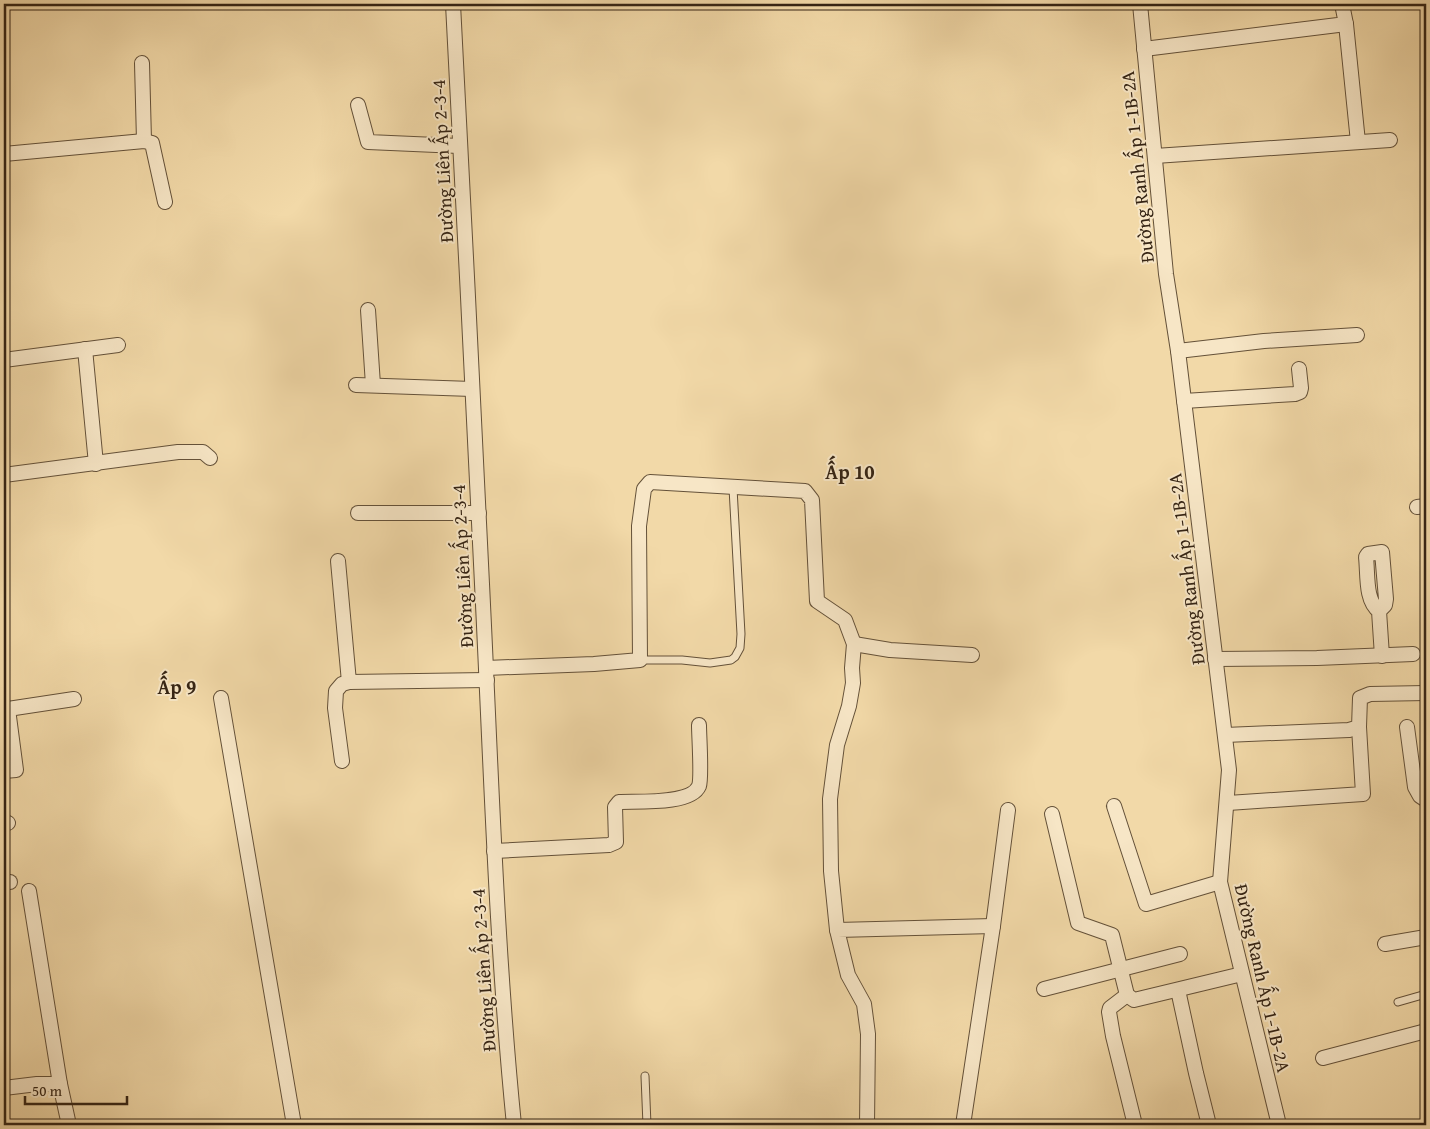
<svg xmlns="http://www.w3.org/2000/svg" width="1430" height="1129" font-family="'Gentium Book Plus',serif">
<rect width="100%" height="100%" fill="#f2d9a8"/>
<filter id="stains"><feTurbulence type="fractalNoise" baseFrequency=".004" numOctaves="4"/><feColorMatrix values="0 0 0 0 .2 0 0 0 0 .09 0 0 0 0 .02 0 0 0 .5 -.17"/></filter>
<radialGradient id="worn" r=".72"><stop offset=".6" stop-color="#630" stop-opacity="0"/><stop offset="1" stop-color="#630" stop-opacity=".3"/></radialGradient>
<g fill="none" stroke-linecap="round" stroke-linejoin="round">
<defs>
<g id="lane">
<path d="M640,660h42l28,3 21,-3 4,-3 5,-9 1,-14 -8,-146"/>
<path d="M1398,1002l28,-8"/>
<path d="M645,1076l2,49"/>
</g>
<g id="street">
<path d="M453,4c9,193 21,387 29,580 9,181 14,361 32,541"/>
<path d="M1140,4l26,270 12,77 51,419 -9,112 59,243"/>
<path d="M1346,24l12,118"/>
<path d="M1144,49l202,-25 -4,-20"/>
<path d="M142,63l2,78"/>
<path d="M358,105l10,37 91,4"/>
<path d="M4,154l140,-13 8,2 13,59"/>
<path d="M1155,156l235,-16"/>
<path d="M368,310l5,75"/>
<path d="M85,349l11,115"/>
<path d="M1178,351l86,-10 93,-6"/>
<path d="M4,360l114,-15"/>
<path d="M356,385l116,4"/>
<path d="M1184,401l111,-7 5,-2 1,-4 -2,-19"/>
<path d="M4,475l174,-23h25l7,6"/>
<path d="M1417,507l9,-1"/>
<path d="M358,513h121"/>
<path d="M338,561l11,121 138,-2"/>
<path d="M1379,611l6,-6 1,-6 -4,-47 -14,2 -2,3c2,17 -1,44 13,54l3,45"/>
<path d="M854,644l36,6 82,5"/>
<path d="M1215,659l102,-1 96,-4"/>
<path d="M486,668l108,-4 46,-4 -1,-134 5,-37 6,-7 155,9 7,9 5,101 28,19 9,24 -2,24 1,15 -4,23 -12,39 -7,54 1,72 6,59"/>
<path d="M221,698l73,427"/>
<path d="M1407,727l8,60 5,9 6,4"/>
<path d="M1225,735l124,-5 10,-3 1,-29 10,-4 56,-1"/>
<path d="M342,761l-7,-53 1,-17 6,-7 7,-2"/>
<path d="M4,771l12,-1 -8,-61 66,-10"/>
<path d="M1228,803l135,-9 -4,-67"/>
<path d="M1114,806l32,98 74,-22"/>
<path d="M1052,814l26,109 34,12 15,60 7,5 108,-26"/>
<path d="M4,824l4,-1"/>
<path d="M494,851l115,-6 7,-3 -1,-35 4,-5c18,-1 72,3 80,-16 3,-8 0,-50 0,-61"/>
<path d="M4,882h6"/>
<path d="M29,891l31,193"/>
<path d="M1385,944l41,-7"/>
<path d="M1044,989l136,-35"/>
<path d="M1178,990l18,83 13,52"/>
<path d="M1127,995l-17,13 -1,4 4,24 22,89"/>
<path d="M1323,1058l103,-27"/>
<path d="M4,1088l33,-4h23l9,41"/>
<path d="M867,1125l1,-91 -4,-30 -16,-29 -11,-45 156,-4"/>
<path d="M963,1125l30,-199 15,-116"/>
</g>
</defs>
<use href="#lane" stroke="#645139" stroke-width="9"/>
<use href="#street" stroke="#645139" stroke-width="16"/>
<use href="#lane" stroke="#f7e6c6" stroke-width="7"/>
<use href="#street" stroke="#f7e6c6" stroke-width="14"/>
</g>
<g text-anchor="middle" stroke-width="4" stroke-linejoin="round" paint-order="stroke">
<g font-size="19" fill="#352414" stroke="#f7e6c6">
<text transform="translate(442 161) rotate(-93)" y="7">Đường Liên Ấp 2-3-4</text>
<text transform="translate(1137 167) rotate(-96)" y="7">Đường Ranh Ấp 1-1B-2A</text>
<text transform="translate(462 566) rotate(-93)" y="7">Đường Liên Ấp 2-3-4</text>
<text transform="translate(1186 569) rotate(-97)" y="7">Đường Ranh Ấp 1-1B-2A</text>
<text transform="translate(483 970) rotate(-94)" y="7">Đường Liên Ấp 2-3-4</text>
<text transform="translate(1263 978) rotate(77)" y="7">Đường Ranh Ấp 1-1B-2A</text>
</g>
<g font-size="20" font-weight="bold" fill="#352414" stroke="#f7e6c6">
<text x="850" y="479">Ấp 10</text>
<text x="177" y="694">Ấp 9</text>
</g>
</g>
<rect width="1430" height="1129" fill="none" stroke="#f2d9a8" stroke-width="20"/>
<rect x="5" y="5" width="1420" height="1119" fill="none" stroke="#352414" stroke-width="2.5"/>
<rect x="10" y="10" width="1410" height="1109" fill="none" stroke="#352414"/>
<path d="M25 1096v8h102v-8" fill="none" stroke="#352414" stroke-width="2.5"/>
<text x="32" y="1096" font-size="15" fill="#352414" stroke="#f7e6c6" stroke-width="4" paint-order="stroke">50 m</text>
<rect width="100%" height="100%" filter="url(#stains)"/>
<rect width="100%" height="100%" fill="url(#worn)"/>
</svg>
